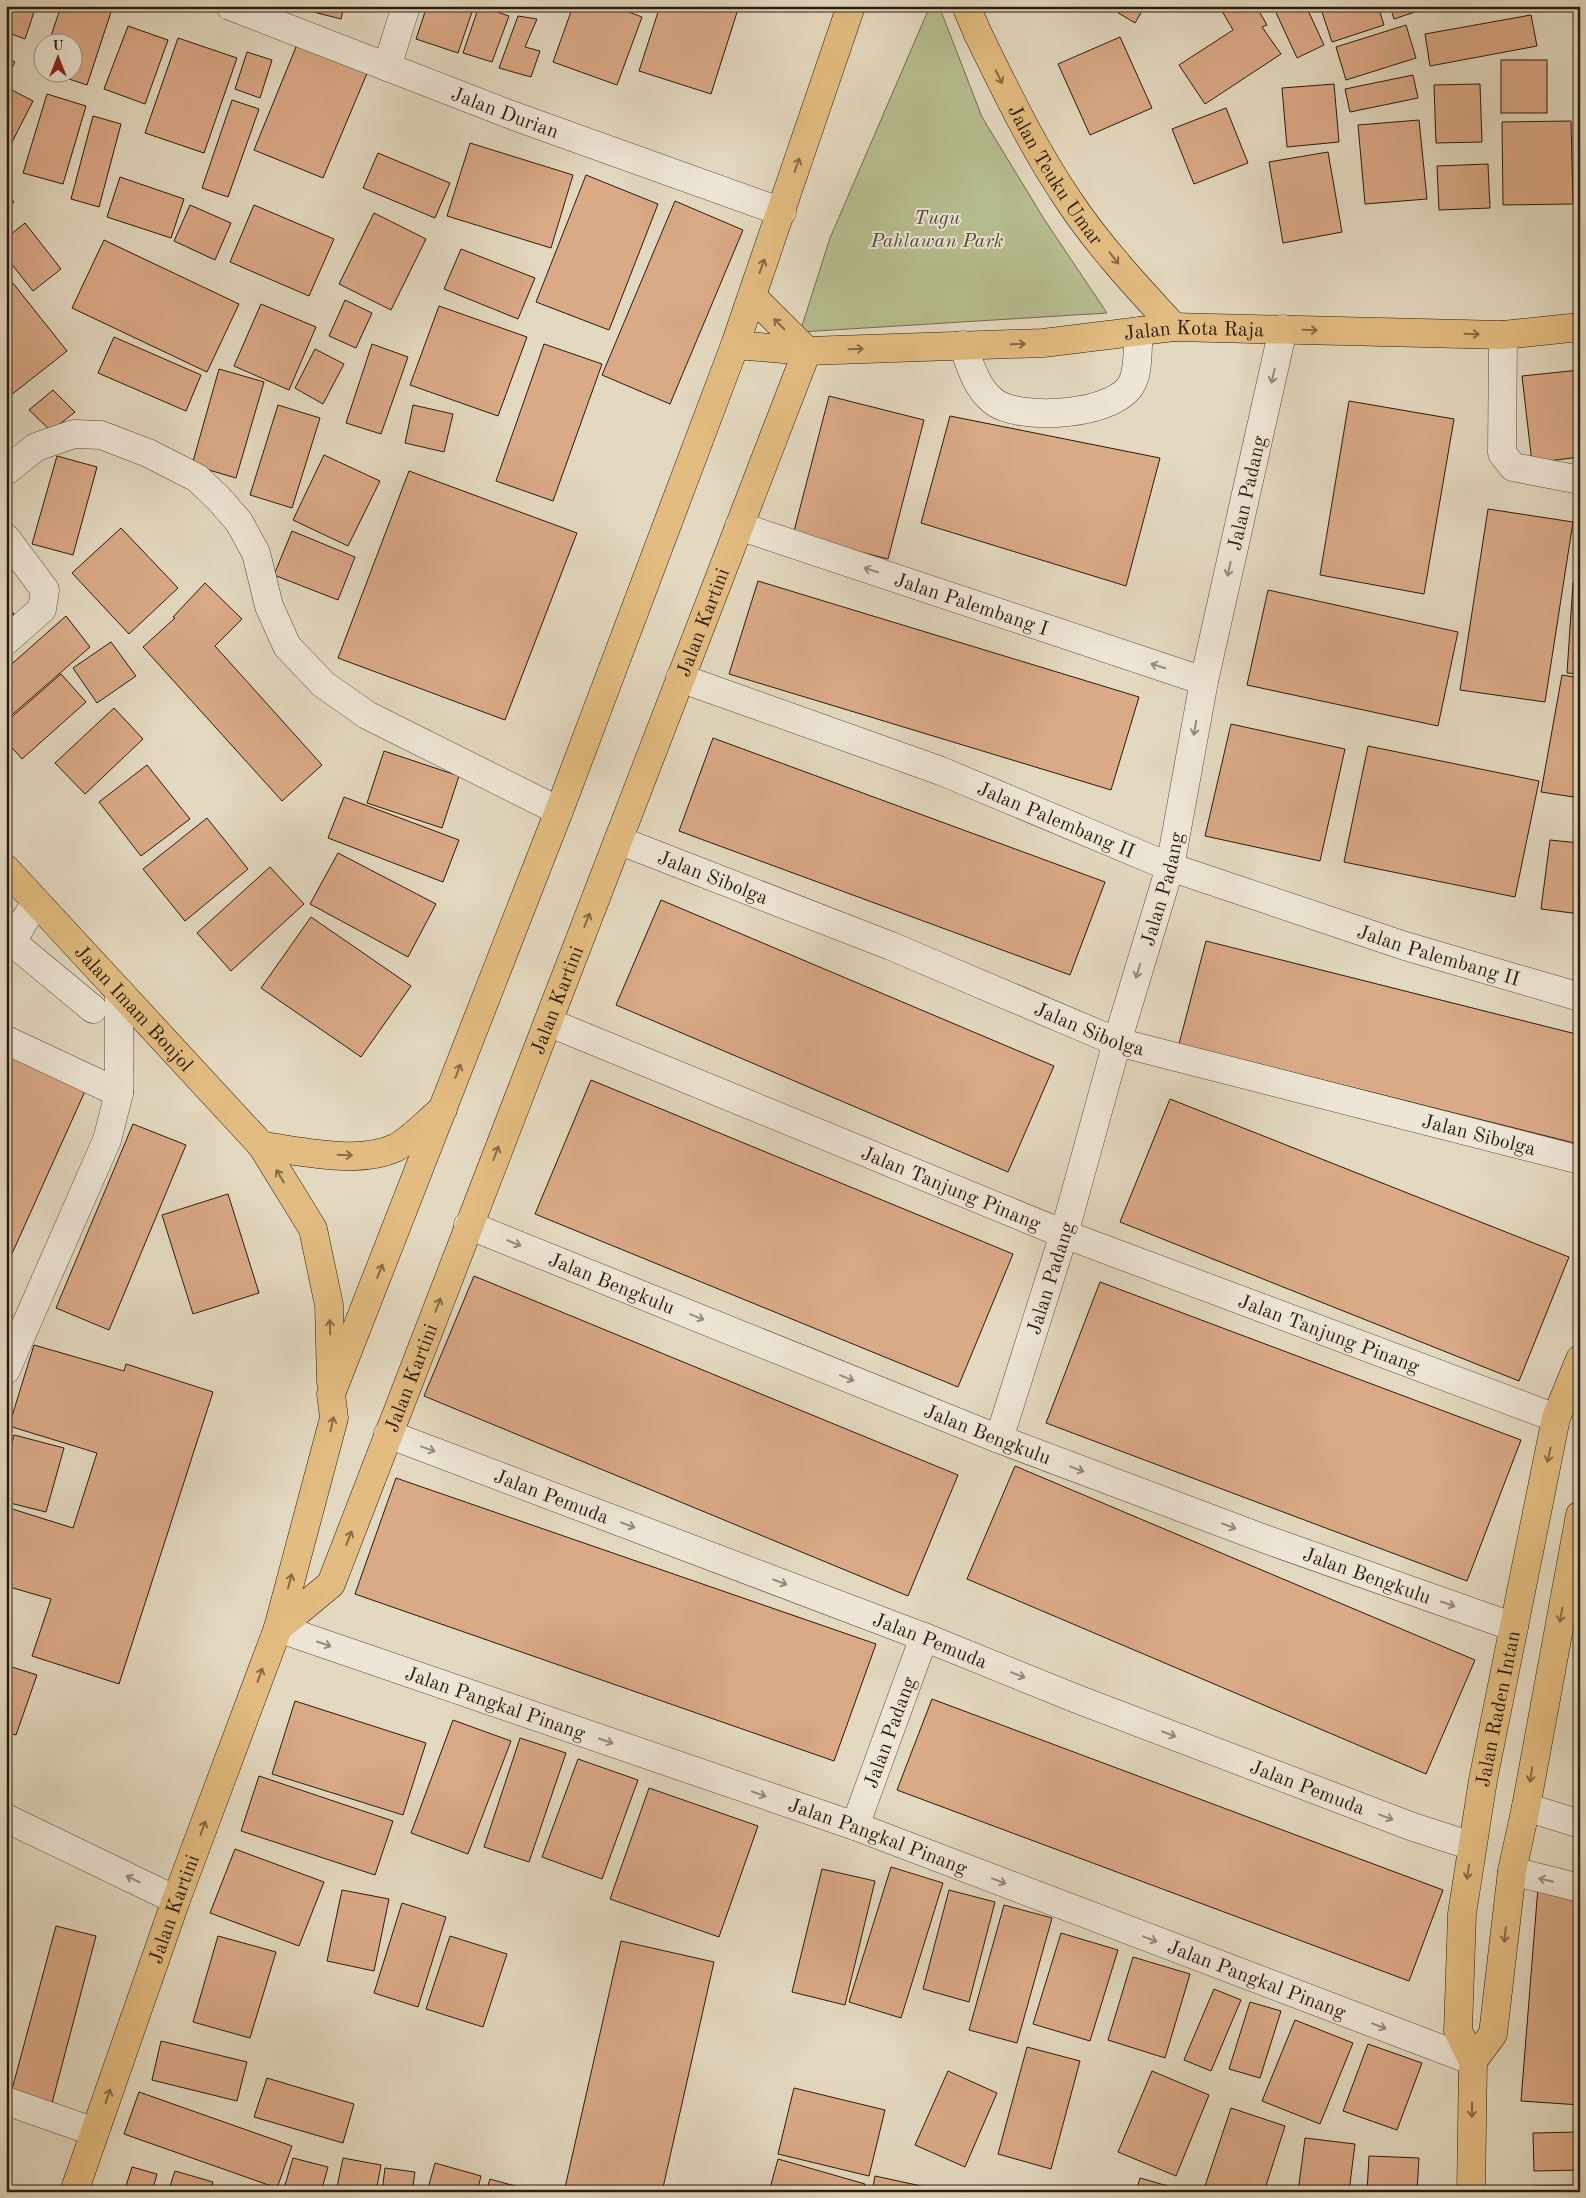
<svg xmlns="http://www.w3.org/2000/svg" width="1586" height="2198" font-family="'Old Standard TT',serif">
<rect width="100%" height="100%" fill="#e3d9c0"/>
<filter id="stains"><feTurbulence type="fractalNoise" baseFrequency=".004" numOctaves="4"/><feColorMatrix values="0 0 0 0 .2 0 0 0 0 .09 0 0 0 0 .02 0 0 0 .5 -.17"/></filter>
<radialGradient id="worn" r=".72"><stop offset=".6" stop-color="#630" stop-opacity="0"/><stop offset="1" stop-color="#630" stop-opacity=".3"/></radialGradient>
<path fill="#b7be90" stroke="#716c4e" d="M930,6h9l43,111 62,102 63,94 -307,19 30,-94z"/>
<g fill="#daa986" stroke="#2b1b0c">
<path d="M6,6h30l-11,33 -19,-7z"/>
<path d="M61,6h52l-26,79 -39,-13h24v-30h-23z"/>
<path d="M290,6h54l-3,13z"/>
<path d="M427,6h47l-16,47 -42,-14z"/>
<path d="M479,6l30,10 -17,46 -29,-9z"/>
<path d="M573,6h40l29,11 -25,68 -64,-23z"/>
<path d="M660,6h79l-28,88 -72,-23z"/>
<path d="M1107,6h38l-10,17z"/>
<path d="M1219,6h37l11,19 -5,2 19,27 -76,50 -26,-39 54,-35z"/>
<path d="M1273,6h33l18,39 -27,13z"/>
<path d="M1320,6h58l6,19 -52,17z"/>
<path d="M1390,6h43l-39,13z"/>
<path d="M1531,15l6,31 -107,20 -5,-32z"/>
<path d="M518,16l19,3 -12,28 15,4 -9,26 -32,-9z"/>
<path d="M1406,25l10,33 -70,22 -10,-33z"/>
<path d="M128,26l40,14 -23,64 -41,-15z"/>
<path d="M1120,37l32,71 -62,27 -32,-71z"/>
<path d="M178,38l59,20 -33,95 -59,-20z"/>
<path d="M298,42l70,29 -45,107 -69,-28z"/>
<path d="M247,52l25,8 -12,38 -25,-9z"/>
<path d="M6,58l9,4 -9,17z"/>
<rect x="1501" y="60" width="46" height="53"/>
<path d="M1413,75l5,23 -68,14 -5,-23z"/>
<path d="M1334,84l5,58 -52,5 -5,-59z"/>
<path d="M1480,84l2,58 -46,1 -2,-58z"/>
<path d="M8,88l25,13 -24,47 -3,-2z"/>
<path d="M47,94l39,12 -23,78 -40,-11z"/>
<path d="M232,100l27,9 -31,88 -26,-9z"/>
<path d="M1226,108l22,55 -54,21 -22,-55z"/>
<path d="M93,116l28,8 -22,83 -28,-8z"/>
<path d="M1419,120l8,79 -62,5 -7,-79z"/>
<path d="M1571,121l2,83 -70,1 -1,-83z"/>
<path d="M470,143l103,32 -22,73 -104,-32z"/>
<path d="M1328,152l14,80 -59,11 -14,-81z"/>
<path d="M378,153l72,30 -15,35 -72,-30z"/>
<path d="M1488,164l2,44 -51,2 -2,-44z"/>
<path d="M586,175l72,29 -49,126 -73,-28z"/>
<path d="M120,177l64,22 -13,39 -64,-21z"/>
<path d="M6,192l8,10 -8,5z"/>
<path d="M675,201l68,29 -73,174 -68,-29z"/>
<path d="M190,205l41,18 -16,37 -41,-19z"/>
<path d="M254,205l80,34 -25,57 -79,-34z"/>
<path d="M374,213l52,26 -35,71 -52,-26z"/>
<path d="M25,223l36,46 -28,22 -27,-34v-19z"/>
<path d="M104,240l135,64 -32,68 -135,-64z"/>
<path d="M461,249l74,29 -17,41 -74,-30z"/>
<path d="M12,282l55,69 -61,48v-112z"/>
<path d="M345,300l27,13 -16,35 -27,-12z"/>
<path d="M261,304l55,23 -27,63 -55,-24z"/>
<path d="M439,306l88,31 -29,79 -88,-31z"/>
<path d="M114,337l87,38 -15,36 -88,-38z"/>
<path d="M372,344l36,13 -27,77 -35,-11z"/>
<path d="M544,344l58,20 -49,137 -57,-20z"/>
<path d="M315,349l29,15 -21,40 -28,-16z"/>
<path d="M219,369l45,13 -28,96 -44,-13z"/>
<path d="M1580,370v87l-48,6 -10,-87z"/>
<path d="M53,390l22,22 -24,19 -22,-21z"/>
<path d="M829,396l95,24 -36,139 -95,-24z"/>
<path d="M1349,401l105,18 -30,175 -104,-19z"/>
<path d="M278,405l42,13 -28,90 -42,-13z"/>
<path d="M413,405l40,9 -9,38 -39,-9z"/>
<path d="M950,416l210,42 -34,128 -205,-63z"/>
<path d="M324,455l56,26 -32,65 -55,-26z"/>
<path d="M57,456l40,11 -24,88 -41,-11z"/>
<path d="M409,471l168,62 -72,187 -167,-62z"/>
<path d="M1488,509l85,13 -28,180 -85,-12z"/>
<path d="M121,528l57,60 -49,46 -57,-61z"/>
<path d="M292,531l63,26 -17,43 -64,-25z"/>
<path d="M758,581l381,116 -28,93 -382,-116z"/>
<path d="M205,583l37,36 -27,27 107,119 -40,36 -139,-154 32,-29 -2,-1z"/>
<path d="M1573,583l7,1v90l-13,-1z"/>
<path d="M1268,590l190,42 -20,94 -191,-41z"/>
<path d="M6,604l8,10 -8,7z"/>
<path d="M66,616l24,31 -84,73v-51z"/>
<path d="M111,642l25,34 -39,27 -24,-35z"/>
<path d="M61,674l25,28 -64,57 -16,-18v-19z"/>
<path d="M1562,675l18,3v120l-39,-6z"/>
<path d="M114,708l29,31 -58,55 -30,-31z"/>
<path d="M1231,724l114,25 -25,112 -115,-25z"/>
<path d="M713,738l392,144 -35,93 -391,-144z"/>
<path d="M1368,746l171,35 -24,116 -171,-35z"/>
<path d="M384,751l75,25 -17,52 -75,-25z"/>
<path d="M147,765l43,54 -49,37 -42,-54z"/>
<path d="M344,797l115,43 -16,42 -115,-44z"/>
<path d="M207,818l41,51 -63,52 -42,-52z"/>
<path d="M1550,840l30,3v71l-39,-5z"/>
<path d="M338,853l98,51 -28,53 -98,-53z"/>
<path d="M270,867l34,37 -73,67 -34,-38z"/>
<path d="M661,900l393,166 -46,106 -392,-167z"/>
<path d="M311,917l100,69 -50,71 -100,-69z"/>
<path d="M1206,941l374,94v85l-6,23 -395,-99z"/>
<path d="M6,1048l80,41 -80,178z"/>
<path d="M591,1080l422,174 -55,133 -423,-173z"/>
<path d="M1170,1099l399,158 -50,124 -399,-159z"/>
<path d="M133,1124l53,21 -77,185 -53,-22z"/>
<path d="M228,1194l31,99 -66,21 -31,-99z"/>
<path d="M474,1276l484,199 -50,121 -484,-200z"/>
<path d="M1100,1282l421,158 -54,141 -421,-158z"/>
<path d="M34,1345l90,26 2,-7 87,28 -94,292 -87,-28 19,-57 -45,-13v-79l67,21 24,-75 -88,-27z"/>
<path d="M14,1435l50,13 -18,64 -40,-10v-36z"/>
<path d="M1015,1466l460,194 -49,114 -459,-195z"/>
<path d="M396,1478l480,166 -42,117 -479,-167z"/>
<path d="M6,1665l31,10 -21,60 -10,-3z"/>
<path d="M932,1699l511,191 -34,91 -512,-191z"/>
<path d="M295,1701l131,42 -23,72 -131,-41z"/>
<path d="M453,1720l58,21 -43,113 -57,-21z"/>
<path d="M520,1738l46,15 -37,109 -45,-15z"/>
<path d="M578,1759l60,21 -36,99 -60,-22z"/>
<path d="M259,1776l134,45 -18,54 -134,-44z"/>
<path d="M649,1788l109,38 -39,111 -109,-38z"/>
<path d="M235,1849l89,33 -25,64 -89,-33z"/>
<path d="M891,1867l52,16 -42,135 -52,-16z"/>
<path d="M822,1869l53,12 -30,124 -53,-13z"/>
<path d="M1538,1887l42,8v210l-59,-4z"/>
<path d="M342,1890l47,9 -15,72 -47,-10z"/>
<path d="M949,1890l46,12 -26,100 -46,-13z"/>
<path d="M402,1903l44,14 -28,90 -44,-14z"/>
<path d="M1004,1905l48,13 -35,125 -48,-13z"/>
<path d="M56,1926l40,10 -44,167 -41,-10z"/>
<path d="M1061,1933l57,17 -28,91 -57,-17z"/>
<path d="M218,1936l58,16 -26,86 -57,-16z"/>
<path d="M450,1936l57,18 -24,73 -57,-18z"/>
<path d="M621,1941l93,21 -52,230h-98z"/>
<path d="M1133,1957l57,17 -25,84 -57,-18z"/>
<path d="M1214,1989l27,11 -30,71 -27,-11z"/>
<path d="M1250,2002l31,9 -21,67 -31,-9z"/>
<path d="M1295,2020l58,23 -33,81 -58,-23z"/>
<path d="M161,2041l86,21 -10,39 -85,-21z"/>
<path d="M1368,2044l54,19 -25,67 -54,-19z"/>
<path d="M1027,2047l53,14 -29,108 -53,-15z"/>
<path d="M948,2071l49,22 -32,74 -50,-22z"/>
<path d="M1152,2071l57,24 -33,81 -58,-24z"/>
<path d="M267,2078l87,26 -11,39 -89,-26z"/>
<path d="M794,2088l91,22 -16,66 -91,-22z"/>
<path d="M139,2092l153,54 -15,42 -153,-54z"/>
<path d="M1231,2108l54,18 -21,66h-41l-18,-6z"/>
<path d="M1580,2132v38l-46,1 -1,-38z"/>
<path d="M1305,2138l50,6 -6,48h-51z"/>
<path d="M1369,2156l50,2 -2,34h-50z"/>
<path d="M293,2158l35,9 -7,25h-38z"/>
<path d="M343,2158l38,7 -5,27h-40z"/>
<path d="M778,2159l87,25 -2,8h-94z"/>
<path d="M435,2163l46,13 -4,16h-50z"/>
<path d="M132,2167l25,7 -5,18h-28z"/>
<path d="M385,2168l30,4 -3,20h-30z"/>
<path d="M175,2171l38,11 -3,10h-42z"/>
<path d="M875,2176l74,16h-77z"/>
<path d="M1140,2178l42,12v2h-46z"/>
<path d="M490,2179l32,9 -1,4h-35z"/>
<path d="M1580,2185v7h-47l-1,-6z"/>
<path d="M226,2187l17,5h-18z"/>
</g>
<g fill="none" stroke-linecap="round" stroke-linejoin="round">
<defs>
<g id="minor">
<path id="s1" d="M230,6l284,110 268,96"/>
<path d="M387,67l19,-61"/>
<path d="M1503,335l-1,118 11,14 67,13"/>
<path d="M963,345c7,20 13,42 30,56 25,21 127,15 140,-20 6,-14 4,-35 6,-50"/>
<path d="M6,471l30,-24 38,-13 27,1 47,18 49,25 22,21 20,23 17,31 13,53 18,40 36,38 44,31 192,96"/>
<path id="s2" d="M739,526l465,155"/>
<path d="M6,538l39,52 -3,19 -36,32"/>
<path id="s3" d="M680,678l261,93 229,96 235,79 175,51"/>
<path id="s4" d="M618,840l273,106 226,96 463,118"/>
<path d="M6,937l87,72"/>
<path d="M12,941l24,-39"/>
<path id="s5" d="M548,1022l516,212 492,184"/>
<path d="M6,1040l113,53"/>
<path id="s6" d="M468,1225l531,214 266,100 249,88"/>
<path d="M6,1370l101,-230 12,-47v-102"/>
<path id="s7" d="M388,1434l536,203 153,62 336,128 59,19"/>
<path id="s8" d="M999,1439l65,-205 53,-192 53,-175 34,-186 79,-352"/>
<path id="s9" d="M278,1628l577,198 618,235"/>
<path d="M1526,1807l54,17"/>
<path d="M6,1818l170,82"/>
<path id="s10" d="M855,1826l69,-189"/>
<path d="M1512,1871l68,17"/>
<path d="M6,2101l89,31"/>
</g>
<g id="major">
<path id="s11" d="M978,34c28,57 55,114 91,167 30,45 68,86 105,126"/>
<path id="s12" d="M807,351l236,-8 131,-16 329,8 77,-8"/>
<path d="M1473,2061l20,-27 19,-163 14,-64 54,-292"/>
<path id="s13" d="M1471,2192l2,-131 -15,-30 4,-117 21,-134 73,-362 24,-59"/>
</g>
<g id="highway">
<path d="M966,6l12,28"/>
<path d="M752,296l55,55"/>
<path d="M735,345l72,6"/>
<path id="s14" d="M6,869l256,277 51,83 16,76 2,77"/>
<path d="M262,1146c39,5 96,19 133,2 15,-7 34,-28 48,-39"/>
<path id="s15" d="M278,1628l53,-44 476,-1233"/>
<path id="s16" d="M74,2192l102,-292 102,-272 56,-210 -3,-24 228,-583 176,-466 116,-339"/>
</g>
</defs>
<use href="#minor" stroke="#594a39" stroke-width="29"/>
<use href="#major" stroke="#2b1b0c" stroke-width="29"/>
<use href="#highway" stroke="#2b1b0c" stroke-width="29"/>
<use href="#minor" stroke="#ede6d6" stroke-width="28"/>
<use href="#major" stroke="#e2bc80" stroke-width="28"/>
<use href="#highway" stroke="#e2bc80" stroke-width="28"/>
</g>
<defs><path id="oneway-shaft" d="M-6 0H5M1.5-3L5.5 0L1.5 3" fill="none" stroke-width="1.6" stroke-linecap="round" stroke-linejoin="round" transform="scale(1.25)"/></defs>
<g stroke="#866c46">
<use href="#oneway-shaft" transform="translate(999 77) rotate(64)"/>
<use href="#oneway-shaft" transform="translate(797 165) rotate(-71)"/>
<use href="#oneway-shaft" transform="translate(1114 258) rotate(52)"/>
<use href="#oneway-shaft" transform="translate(762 266) rotate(-70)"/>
<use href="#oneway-shaft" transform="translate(779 324) rotate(-135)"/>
<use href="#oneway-shaft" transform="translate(1310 330) rotate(2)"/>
<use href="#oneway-shaft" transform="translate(1472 334) rotate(2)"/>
<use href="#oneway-shaft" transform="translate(1018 344) rotate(-1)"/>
<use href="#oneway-shaft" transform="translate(856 349) rotate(-2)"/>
<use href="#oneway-shaft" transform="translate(587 920) rotate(-69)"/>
<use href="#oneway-shaft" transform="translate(458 1071) rotate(-69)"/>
<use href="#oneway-shaft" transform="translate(496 1153) rotate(-69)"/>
<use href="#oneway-shaft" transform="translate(345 1155) rotate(2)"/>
<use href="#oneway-shaft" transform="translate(280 1176) rotate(-121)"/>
<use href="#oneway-shaft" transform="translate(380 1271) rotate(-68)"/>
<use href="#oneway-shaft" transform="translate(438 1305) rotate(-69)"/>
<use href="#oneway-shaft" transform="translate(330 1327) rotate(-92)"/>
<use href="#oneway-shaft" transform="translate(332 1424) rotate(-78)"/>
<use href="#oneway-shaft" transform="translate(1549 1455) rotate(102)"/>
<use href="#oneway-shaft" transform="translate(349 1538) rotate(-69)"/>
<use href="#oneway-shaft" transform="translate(290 1581) rotate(-75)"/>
<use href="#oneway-shaft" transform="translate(1561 1615) rotate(101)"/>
<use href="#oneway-shaft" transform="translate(260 1675) rotate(-70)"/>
<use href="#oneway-shaft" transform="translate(1531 1775) rotate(99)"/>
<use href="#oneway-shaft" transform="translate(203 1828) rotate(-70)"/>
<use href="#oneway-shaft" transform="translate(1468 1872) rotate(98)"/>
<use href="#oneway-shaft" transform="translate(1505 1935) rotate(96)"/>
<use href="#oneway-shaft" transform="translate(108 2096) rotate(-71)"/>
<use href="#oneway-shaft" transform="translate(1472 2110) rotate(91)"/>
</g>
<g stroke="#968b7b">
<use href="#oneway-shaft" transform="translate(1273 376) rotate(103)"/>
<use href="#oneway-shaft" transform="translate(1229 569) rotate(103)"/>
<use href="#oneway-shaft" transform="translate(871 570) rotate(-162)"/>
<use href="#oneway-shaft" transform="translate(1158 666) rotate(-162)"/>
<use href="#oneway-shaft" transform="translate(1195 728) rotate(100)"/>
<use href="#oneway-shaft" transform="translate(1138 971) rotate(107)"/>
<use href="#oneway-shaft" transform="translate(514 1243) rotate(22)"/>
<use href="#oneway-shaft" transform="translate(697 1317) rotate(22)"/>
<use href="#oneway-shaft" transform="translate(847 1378) rotate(22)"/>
<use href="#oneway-shaft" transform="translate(428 1449) rotate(20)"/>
<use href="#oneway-shaft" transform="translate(1077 1469) rotate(21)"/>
<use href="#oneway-shaft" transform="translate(628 1525) rotate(21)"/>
<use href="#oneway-shaft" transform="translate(1229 1526) rotate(21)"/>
<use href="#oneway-shaft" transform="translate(780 1582) rotate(21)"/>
<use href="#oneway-shaft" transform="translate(1448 1604) rotate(19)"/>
<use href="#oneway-shaft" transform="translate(324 1644) rotate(19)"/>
<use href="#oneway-shaft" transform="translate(1018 1675) rotate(22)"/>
<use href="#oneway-shaft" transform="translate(1169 1734) rotate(21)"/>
<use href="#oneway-shaft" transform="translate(606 1741) rotate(19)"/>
<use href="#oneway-shaft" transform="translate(759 1794) rotate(19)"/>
<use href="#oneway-shaft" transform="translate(1386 1817) rotate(21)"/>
<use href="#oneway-shaft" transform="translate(133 1879) rotate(-154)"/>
<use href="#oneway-shaft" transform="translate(1546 1880) rotate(-166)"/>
<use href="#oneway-shaft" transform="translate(999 1881) rotate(21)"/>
<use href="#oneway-shaft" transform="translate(1150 1939) rotate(21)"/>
<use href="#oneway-shaft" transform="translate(1379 2026) rotate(21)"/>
</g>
<g text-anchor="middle" stroke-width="4" stroke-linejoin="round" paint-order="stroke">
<g font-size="20" fill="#2b1b0c" stroke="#ede6d6">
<text dy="7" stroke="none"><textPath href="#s1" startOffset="295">Jalan Durian</textPath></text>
<text dy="7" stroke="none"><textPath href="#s11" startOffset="161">Jalan Teuku Umar</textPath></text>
<text dy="7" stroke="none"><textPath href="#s12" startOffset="388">Jalan Kota Raja</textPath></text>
<text dy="7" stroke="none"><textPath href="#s8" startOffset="979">Jalan Padang</textPath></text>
<text dy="7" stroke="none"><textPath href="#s2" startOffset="245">Jalan Palembang I</textPath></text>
<text dy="7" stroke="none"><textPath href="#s15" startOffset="1100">Jalan Kartini</textPath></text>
<text dy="7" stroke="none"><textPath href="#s3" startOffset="402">Jalan Palembang II</textPath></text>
<text dy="7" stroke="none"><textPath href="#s4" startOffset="102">Jalan Sibolga</textPath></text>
<text dy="7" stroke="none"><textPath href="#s8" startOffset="574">Jalan Padang</textPath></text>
<text dy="7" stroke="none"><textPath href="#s3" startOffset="808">Jalan Palembang II</textPath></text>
<text dy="7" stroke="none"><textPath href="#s15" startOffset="695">Jalan Kartini</textPath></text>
<text dy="7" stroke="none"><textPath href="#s14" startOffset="189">Jalan Imam Bonjol</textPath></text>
<text dy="7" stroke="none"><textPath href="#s4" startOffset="508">Jalan Sibolga</textPath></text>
<text dy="7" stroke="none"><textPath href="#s4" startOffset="912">Jalan Sibolga</textPath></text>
<text dy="7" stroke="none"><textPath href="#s5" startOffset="436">Jalan Tanjung Pinang</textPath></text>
<text dy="7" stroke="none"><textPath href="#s8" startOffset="169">Jalan Padang</textPath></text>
<text dy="7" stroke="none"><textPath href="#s6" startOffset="155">Jalan Bengkulu</textPath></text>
<text dy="7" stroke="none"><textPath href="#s5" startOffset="841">Jalan Tanjung Pinang</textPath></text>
<text dy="7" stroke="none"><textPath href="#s15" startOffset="290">Jalan Kartini</textPath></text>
<text dy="7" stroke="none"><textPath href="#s6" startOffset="560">Jalan Bengkulu</textPath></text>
<text dy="7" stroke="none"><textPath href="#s7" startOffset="175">Jalan Pemuda</textPath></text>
<text dy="7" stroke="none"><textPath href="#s6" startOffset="965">Jalan Bengkulu</textPath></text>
<text dy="7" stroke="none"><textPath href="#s7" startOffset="580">Jalan Pemuda</textPath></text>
<text dy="7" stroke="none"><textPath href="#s9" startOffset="230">Jalan Pangkal Pinang</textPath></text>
<text dy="7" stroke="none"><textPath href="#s13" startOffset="490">Jalan Raden Intan</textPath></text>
<text dy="7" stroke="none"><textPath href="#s10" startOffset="100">Jalan Padang</textPath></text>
<text dy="7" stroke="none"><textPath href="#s7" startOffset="985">Jalan Pemuda</textPath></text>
<text dy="7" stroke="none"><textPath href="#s9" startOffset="635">Jalan Pangkal Pinang</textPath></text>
<text dy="7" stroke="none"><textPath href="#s16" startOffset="300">Jalan Kartini</textPath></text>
<text dy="7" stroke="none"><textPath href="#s9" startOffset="1040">Jalan Pangkal Pinang</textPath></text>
</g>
<g font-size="20" font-style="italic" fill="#554c34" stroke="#ede6d6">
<text x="937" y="224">Tugu<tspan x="937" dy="23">Pahlawan Park</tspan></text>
</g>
</g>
<rect width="1586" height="2198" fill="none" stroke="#e3d9c0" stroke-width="25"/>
<rect x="8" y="8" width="1571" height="2183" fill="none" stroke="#2b1b0c" stroke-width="2.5"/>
<rect x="12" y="12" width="1561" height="2173" fill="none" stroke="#2b1b0c"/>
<g transform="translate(58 58)"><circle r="24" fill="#ede6d6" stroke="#9f9585"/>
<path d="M0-4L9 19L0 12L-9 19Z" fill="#8f2418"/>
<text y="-8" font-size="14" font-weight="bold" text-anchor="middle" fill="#2b1b0c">U</text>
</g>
<rect width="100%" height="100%" filter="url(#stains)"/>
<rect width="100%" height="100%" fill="url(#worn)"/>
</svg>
